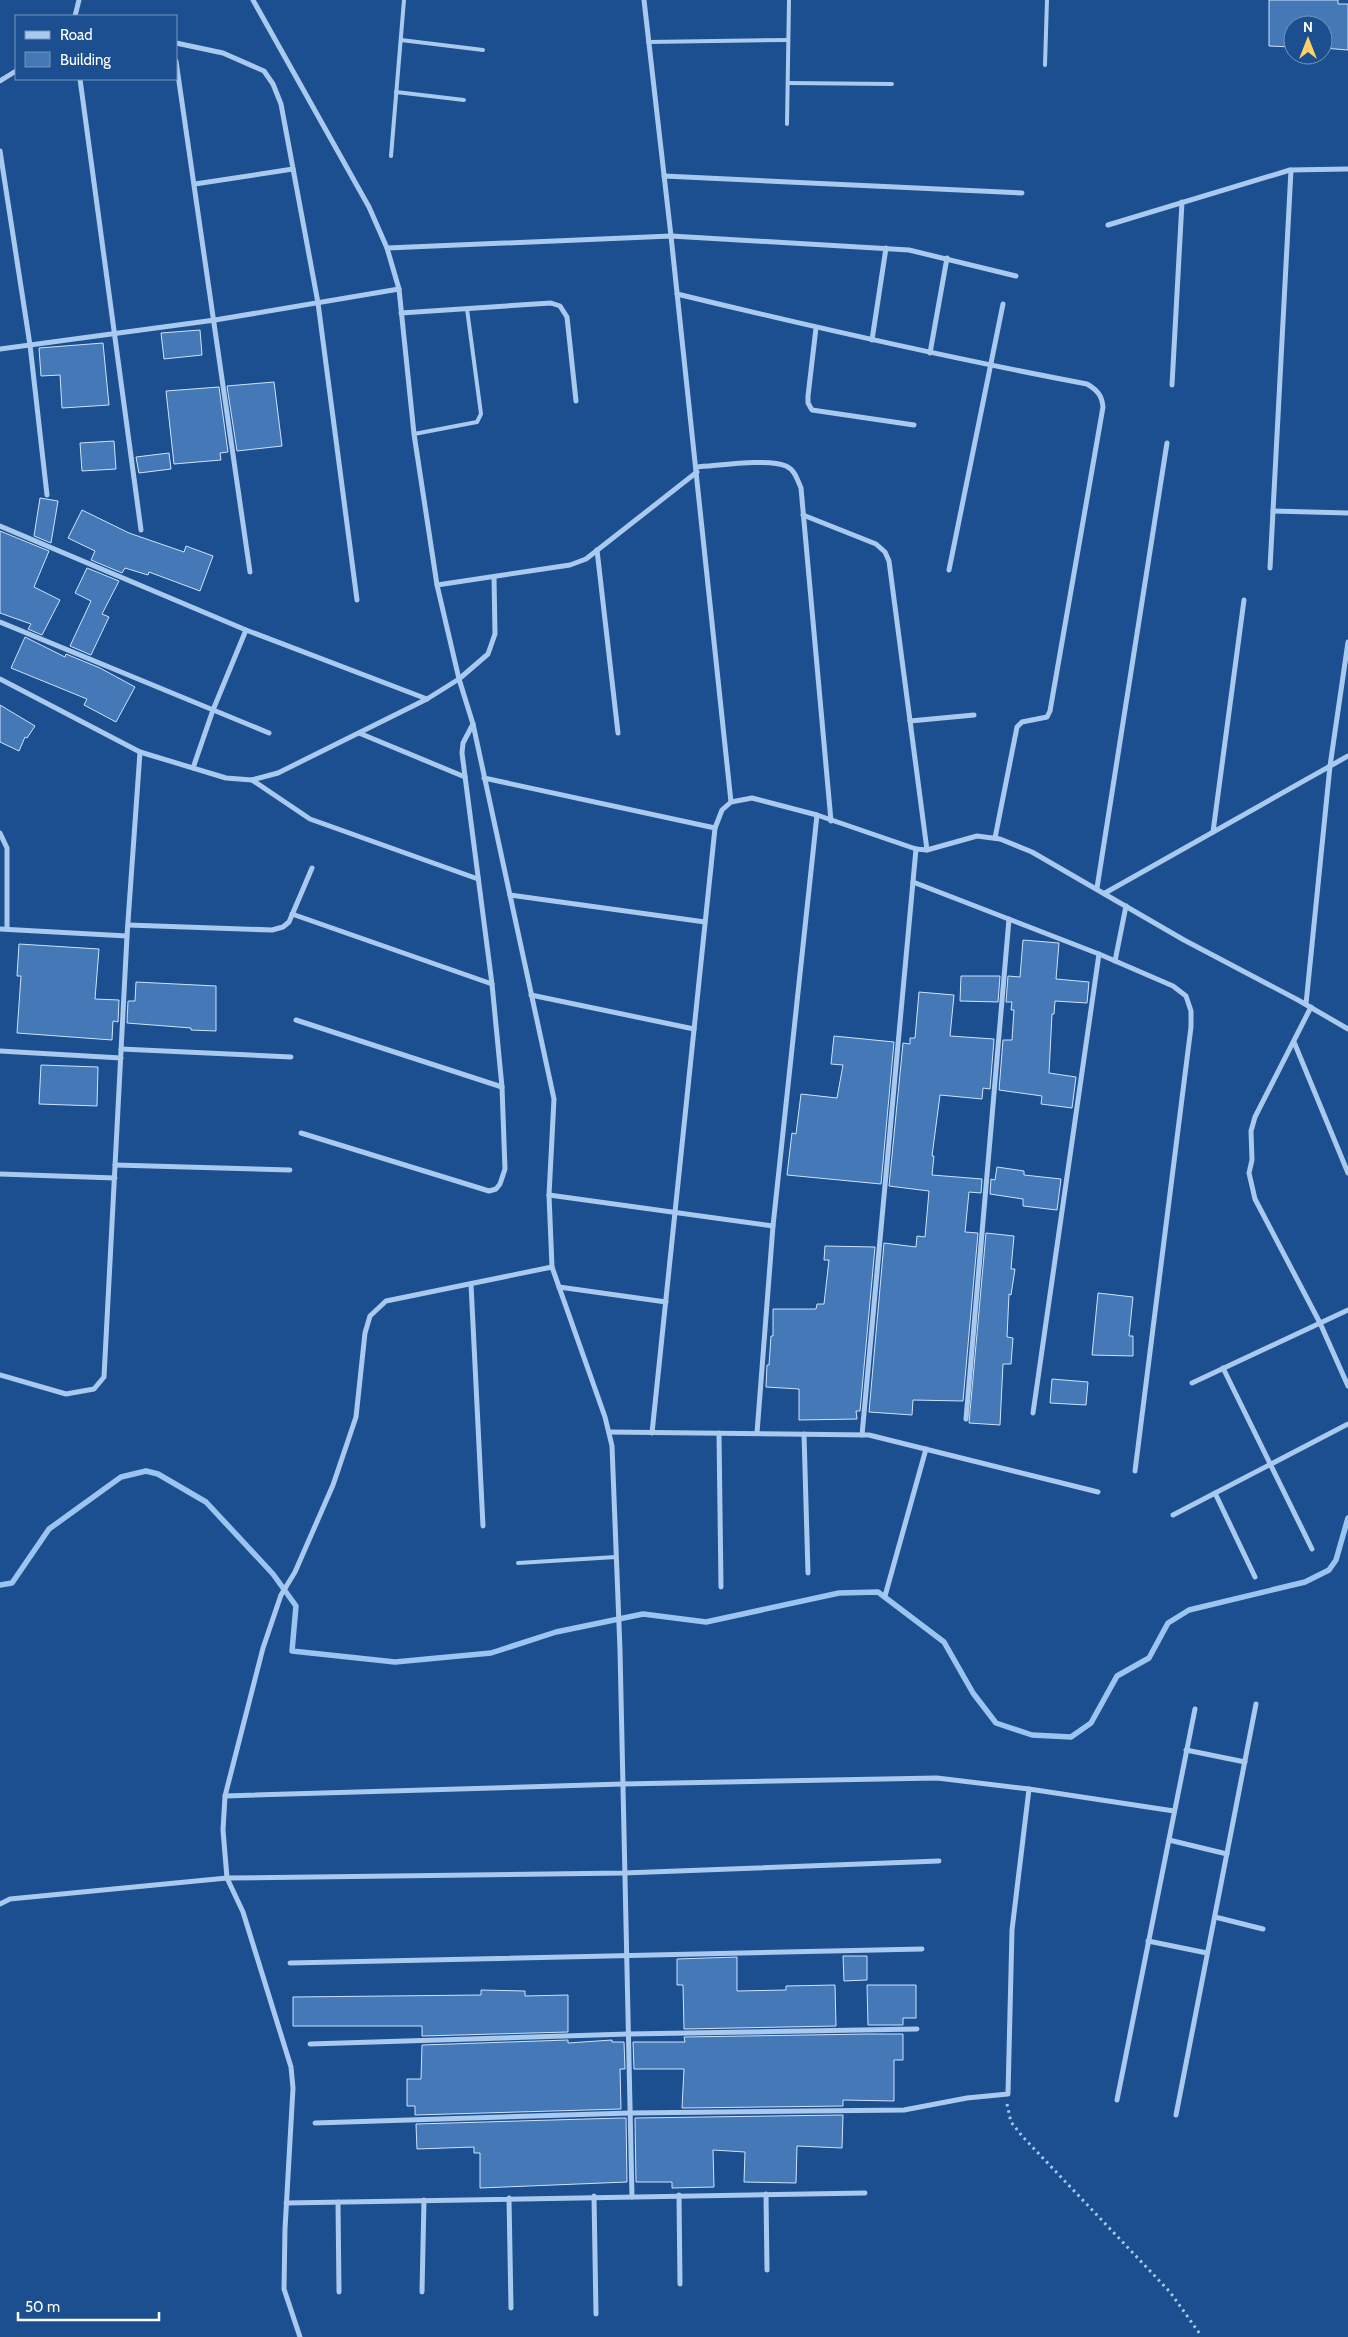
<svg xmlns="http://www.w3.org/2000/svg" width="1348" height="2337" font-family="Cabin,sans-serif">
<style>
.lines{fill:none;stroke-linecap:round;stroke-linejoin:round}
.stream{stroke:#9cc4f0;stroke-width:5.5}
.building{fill:#4478b7;stroke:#cfe3fa}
.path{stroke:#a9c9ee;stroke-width:3;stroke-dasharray:2.5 4;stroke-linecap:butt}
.lane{stroke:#a9c9ee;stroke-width:4}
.street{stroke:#a9c9ee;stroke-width:5}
</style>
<rect width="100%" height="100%" fill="#1b4f8f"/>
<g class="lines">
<path class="stream" d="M 0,1585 L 12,1583 L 49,1529 L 121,1477 L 146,1471 L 158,1474 L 206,1502 L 273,1574 L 296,1606 L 292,1651 L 395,1662 L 491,1653 L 556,1632 L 643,1614 L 706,1622 L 839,1593 L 878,1592 L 944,1642 L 973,1693 L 996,1723 L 1032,1735 L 1071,1737 L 1091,1723 L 1117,1676 L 1149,1658 L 1168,1623 L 1189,1610 L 1305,1582 L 1329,1570 L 1336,1560 L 1348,1518"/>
</g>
<g class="building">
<path d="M 1269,0 L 1338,0 L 1338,4 L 1348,4 L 1348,50 L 1323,48 L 1323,25 L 1293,25 L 1293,47 L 1269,46 Z"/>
<path d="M 200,330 L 202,355 L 164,359 L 161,333 Z"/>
<path d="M 103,343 L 109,405 L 62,408 L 60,375 L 41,376 L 39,348 Z"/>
<path d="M 274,382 L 282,446 L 237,451 L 227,386 Z"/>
<path d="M 219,387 L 228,452 L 220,453 L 221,460 L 174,464 L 166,391 Z"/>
<path d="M 114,441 L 116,469 L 82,471 L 80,443 Z"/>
<path d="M 169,453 L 171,469 L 139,473 L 136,457 Z"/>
<path d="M 40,498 L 58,501 L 51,543 L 34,536 Z"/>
<path d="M 82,510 L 129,533 L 184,552 L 186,546 L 213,556 L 200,591 L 149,572 L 148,575 L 125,568 L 122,573 L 91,560 L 95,551 L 68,538 Z"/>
<path d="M 0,531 L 49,551 L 34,587 L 60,600 L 42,635 L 28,629 L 31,624 L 0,613 Z"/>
<path d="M 87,568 L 119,581 L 102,614 L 109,617 L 91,655 L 70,646 L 91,601 L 75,593 Z"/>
<path d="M 25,637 L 65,657 L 66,654 L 100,668 L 135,687 L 116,722 L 84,705 L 87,699 L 11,668 Z"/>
<path d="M 0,705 L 35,726 L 27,738 L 25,737 L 19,751 L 0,742 Z"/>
<path d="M 1023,940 L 1059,943 L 1056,979 L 1089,982 L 1087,1003 L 1055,1001 L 1054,1014 L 1052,1014 L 1049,1073 L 1076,1077 L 1072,1108 L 1041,1104 L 1042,1096 L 999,1090 L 1003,1040 L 1012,1040 L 1014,1010 L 1011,1010 L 1012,1002 L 1006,1002 L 1008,976 L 1020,977 Z"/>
<path d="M 19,944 L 99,949 L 95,999 L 119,1000 L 118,1022 L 113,1021 L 112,1040 L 17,1033 L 21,976 L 17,976 Z"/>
<path d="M 961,976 L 1000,976 L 998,1002 L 960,1001 Z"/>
<path d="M 136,982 L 216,986 L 216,1031 L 191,1030 L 191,1028 L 127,1023 L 128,1001 L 135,1001 Z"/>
<path d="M 919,992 L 954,995 L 950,1036 L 994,1039 L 990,1089 L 983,1088 L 982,1099 L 940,1095 L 932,1156 L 934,1156 L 932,1175 L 982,1179 L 981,1193 L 969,1192 L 965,1232 L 978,1233 L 963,1401 L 913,1400 L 912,1415 L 869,1412 L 884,1243 L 916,1247 L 917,1236 L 925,1237 L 929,1191 L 889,1186 L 903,1043 L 910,1044 L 910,1038 L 915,1038 Z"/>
<path d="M 834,1036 L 894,1042 L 881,1184 L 787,1175 L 792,1133 L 796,1134 L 801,1094 L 837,1098 L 843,1065 L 831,1064 Z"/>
<path d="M 41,1065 L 98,1067 L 97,1106 L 39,1104 Z"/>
<path d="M 997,1167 L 1024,1171 L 1024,1175 L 1061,1179 L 1057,1210 L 1023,1206 L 1023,1199 L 990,1194 L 991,1179 L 995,1180 Z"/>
<path d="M 986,1233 L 1014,1236 L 1011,1269 L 1015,1269 L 1011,1295 L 1009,1294 L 1007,1337 L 1013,1338 L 1011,1364 L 1003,1364 L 1000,1425 L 969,1423 Z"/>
<path d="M 825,1246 L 875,1247 L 860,1411 L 856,1411 L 857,1419 L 799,1420 L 799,1389 L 766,1387 L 767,1365 L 769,1365 L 771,1336 L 773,1336 L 773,1309 L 816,1309 L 817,1304 L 824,1304 L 829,1260 L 824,1260 Z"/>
<path d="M 1098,1293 L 1133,1297 L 1129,1336 L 1133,1336 L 1133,1356 L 1092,1355 Z"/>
<path d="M 1052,1379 L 1088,1382 L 1086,1405 L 1050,1403 Z"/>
<path d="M 843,1956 L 867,1956 L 867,1980 L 844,1981 Z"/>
<path d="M 737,1957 L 737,1991 L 786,1990 L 786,1986 L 835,1985 L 836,2026 L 684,2029 L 683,1985 L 677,1985 L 677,1959 Z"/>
<path d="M 867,1985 L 916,1985 L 916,2018 L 903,2018 L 903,2025 L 868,2025 Z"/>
<path d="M 481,1990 L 525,1991 L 525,1996 L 568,1995 L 568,2032 L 422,2036 L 422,2026 L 293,2026 L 293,1997 L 481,1995 Z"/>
<path d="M 868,2034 L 903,2034 L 903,2060 L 894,2060 L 894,2101 L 843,2100 L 843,2106 L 682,2108 L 684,2069 L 634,2069 L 633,2042 L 685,2042 L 684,2037 Z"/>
<path d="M 568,2040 L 568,2043 L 612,2040 L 612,2042 L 624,2042 L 625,2069 L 620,2069 L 621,2109 L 415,2115 L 415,2106 L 407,2106 L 407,2079 L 421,2079 L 422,2045 Z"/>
<path d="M 843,2115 L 842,2148 L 797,2146 L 796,2183 L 744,2182 L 745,2152 L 713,2150 L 714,2187 L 672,2188 L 672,2182 L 636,2182 L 635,2118 Z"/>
<path d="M 621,2118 L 626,2118 L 627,2182 L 480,2188 L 480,2153 L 474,2153 L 474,2147 L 417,2149 L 416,2124 Z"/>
</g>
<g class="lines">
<path class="path" d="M 1007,2104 L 1011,2122 L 1022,2136 L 1170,2292 L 1200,2334"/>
<g class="lane">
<path d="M 401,40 L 483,50"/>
<path d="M 648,42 L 788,40"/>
<path d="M 1045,65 L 1047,0"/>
<path d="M 788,83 L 892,84"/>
<path d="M 396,92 L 464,100"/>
<path d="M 787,124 L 789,0"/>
<path d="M 391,156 L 404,0"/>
<path d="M 414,434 L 477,422 L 481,414 L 467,309"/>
<path d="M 518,1563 L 616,1557"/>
</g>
<g class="street">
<path d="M 253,0 L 369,207 L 387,248 L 399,289 L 414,434 L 437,585 L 459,679 L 473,724 L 554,1099 L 549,1195 L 552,1267 L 605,1417 L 612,1446 L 620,1650 L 632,2197"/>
<path d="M 644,0 L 671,236 L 731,802"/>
<path d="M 75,16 L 79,0"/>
<path d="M 176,43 L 223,53 L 264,71 L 273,84 L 281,104 L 318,303 L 357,600"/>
<path d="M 176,61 L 250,572"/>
<path d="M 80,79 L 141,530"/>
<path d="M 0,81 L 16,71"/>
<path d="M 0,151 L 30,345 L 47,495"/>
<path d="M 664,176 L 1022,193"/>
<path d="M 195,184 L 293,169"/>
<path d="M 1108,225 L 1290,170 L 1348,169"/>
<path d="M 387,248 L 671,236 L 909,250 L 1016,276"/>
<path d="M 677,294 C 813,327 949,358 1087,384 C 1097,390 1102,395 1103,407 L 1050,711 L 1047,717 L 1022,722 L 1017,727 L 995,838"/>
<path d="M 401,313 L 551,303 L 560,306 L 567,317 L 576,401"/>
<path d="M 816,328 L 808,396 L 808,403 L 812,410 L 914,425"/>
<path d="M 872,340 L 886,248"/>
<path d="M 0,349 L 215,320 L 399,289"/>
<path d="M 930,353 L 947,258"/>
<path d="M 1172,385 L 1182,202"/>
<path d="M 696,467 C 717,466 768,458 786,466 C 795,470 797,479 801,488 L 831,821"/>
<path d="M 1273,511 L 1348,513"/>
<path d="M 803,515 L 876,544 L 885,552 L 889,561 L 927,850"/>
<path d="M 0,526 L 246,630 L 427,699"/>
<path d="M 597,550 L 618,733"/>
<path d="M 1270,568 L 1291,170"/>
<path d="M 949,570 L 1003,304"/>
<path d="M 437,585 L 570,565 L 586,559 L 697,472"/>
<path d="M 0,622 L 269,733"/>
<path d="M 0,679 L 140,752 L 226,778 L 252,780 L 278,773 L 427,699 L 459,679 L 488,654 L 495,634 L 494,577"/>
<path d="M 910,721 L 974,715"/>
<path d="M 359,733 L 465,777"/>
<path d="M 193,768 L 213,710 L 246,630"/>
<path d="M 484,778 L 715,828"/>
<path d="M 252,780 L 310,819 L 478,879"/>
<path d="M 1213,832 L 1244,600"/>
<path d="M 0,833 L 7,848 L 7,929"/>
<path d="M 913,882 L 1099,954 L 1173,986 L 1186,996 L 1191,1011 L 1191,1027 L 1135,1471"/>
<path d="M 1097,888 L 1167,443"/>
<path d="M 1105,893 L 1348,756"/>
<path d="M 510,895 L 705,922"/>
<path d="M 292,914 L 492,984"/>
<path d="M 128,925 L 272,930 L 283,927 L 289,922 L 312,868"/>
<path d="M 0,929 L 127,936"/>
<path d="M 1115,961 L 1126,906"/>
<path d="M 531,995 L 694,1029"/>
<path d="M 1306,1004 L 1330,766 L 1348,642"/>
<path d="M 1311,1007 L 1255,1117 L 1251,1131 L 1252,1160 L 1249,1173 L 1255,1199 L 1320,1323 L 1348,1386"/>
<path d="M 296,1020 L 502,1087"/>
<path d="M 1294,1042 L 1348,1173"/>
<path d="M 121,1049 L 291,1057"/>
<path d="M 0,1051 L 121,1058"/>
<path d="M 301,1133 L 489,1191 L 496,1189 L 500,1184 L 505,1169 L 502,1087 L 492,984 L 462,753 L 463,743 L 473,724"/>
<path d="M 115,1165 L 290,1170"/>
<path d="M 0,1174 L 115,1178"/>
<path d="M 549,1195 L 773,1226"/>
<path d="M 471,1284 L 483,1526"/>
<path d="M 559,1287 L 666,1302"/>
<path d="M 1223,1368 L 1312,1549"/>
<path d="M 0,1375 L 66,1394 L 94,1389 L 104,1377 L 127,936 L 140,752"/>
<path d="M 1192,1383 L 1348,1310"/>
<path d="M 1033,1413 L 1099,954"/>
<path d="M 966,1419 L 1009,919"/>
<path d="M 609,1432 L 869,1435 L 1098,1492"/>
<path d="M 652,1433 L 715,828 L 722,810 L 731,802 L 752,798 L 817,815 L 916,849 L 927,850 L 977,836 L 1000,839 L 1032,852 L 1184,940 L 1298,1000 L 1348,1029"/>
<path d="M 719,1433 L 721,1587"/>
<path d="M 757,1433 L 773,1226 L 817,815"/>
<path d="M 804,1434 L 808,1573"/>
<path d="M 862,1435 L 916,849"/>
<path d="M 1215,1493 L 1255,1577"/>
<path d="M 1173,1515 L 1348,1424"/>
<path d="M 885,1596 L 926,1449"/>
<path d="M 1186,1750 L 1245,1762"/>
<path d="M 225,1796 L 622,1784 L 937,1778 L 1029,1789 L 1174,1811"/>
<path d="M 1169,1840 L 1227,1854"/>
<path d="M 0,1904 L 10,1899 L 227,1878 L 624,1873 L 939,1861"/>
<path d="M 1215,1917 L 1263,1929"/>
<path d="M 1148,1941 L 1207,1953"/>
<path d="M 290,1963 L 922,1949"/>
<path d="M 310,2044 L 628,2034 L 917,2029"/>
<path d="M 1117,2100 L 1195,1709"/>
<path d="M 1176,2115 L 1256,1704"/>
<path d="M 315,2123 L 630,2113 L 904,2110 L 967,2098 L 1008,2094 L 1012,1930 L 1029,1789"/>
<path d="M 766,2194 L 767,2270"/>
<path d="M 679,2195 L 680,2284"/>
<path d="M 594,2196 L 596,2314"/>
<path d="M 509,2198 L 511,2308"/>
<path d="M 338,2202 L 339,2292"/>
<path d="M 286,2203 L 865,2193"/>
<path d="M 422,2292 L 424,2200"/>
<path d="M 300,2337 L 284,2289 L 285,2229 L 293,2088 L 291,2067 L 243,1912 L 227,1878 L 223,1830 L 225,1796 L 263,1648 L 281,1595 L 295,1572 L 333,1485 L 356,1417 L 365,1333 L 370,1316 L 386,1301 L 552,1267"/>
</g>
</g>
<rect x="15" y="15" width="162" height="65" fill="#1b4f8f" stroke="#7695bc"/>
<rect x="25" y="31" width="25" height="8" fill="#a9c9ee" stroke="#7695bc"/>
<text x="60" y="40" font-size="15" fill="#ffffff">Road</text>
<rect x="25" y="52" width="25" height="15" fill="#4478b7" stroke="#7695bc"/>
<text x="60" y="65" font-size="15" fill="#ffffff">Building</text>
<g transform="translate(1308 40)"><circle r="24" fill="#1b4f8f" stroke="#7695bc"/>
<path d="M0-4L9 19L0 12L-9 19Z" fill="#ffd166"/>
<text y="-8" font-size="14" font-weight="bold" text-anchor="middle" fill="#ffffff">N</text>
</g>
<path d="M18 2312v8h141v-8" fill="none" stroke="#ffffff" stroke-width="2.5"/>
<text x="25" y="2312" font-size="15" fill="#ffffff" stroke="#1b4f8f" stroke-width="4" paint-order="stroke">50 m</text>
</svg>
